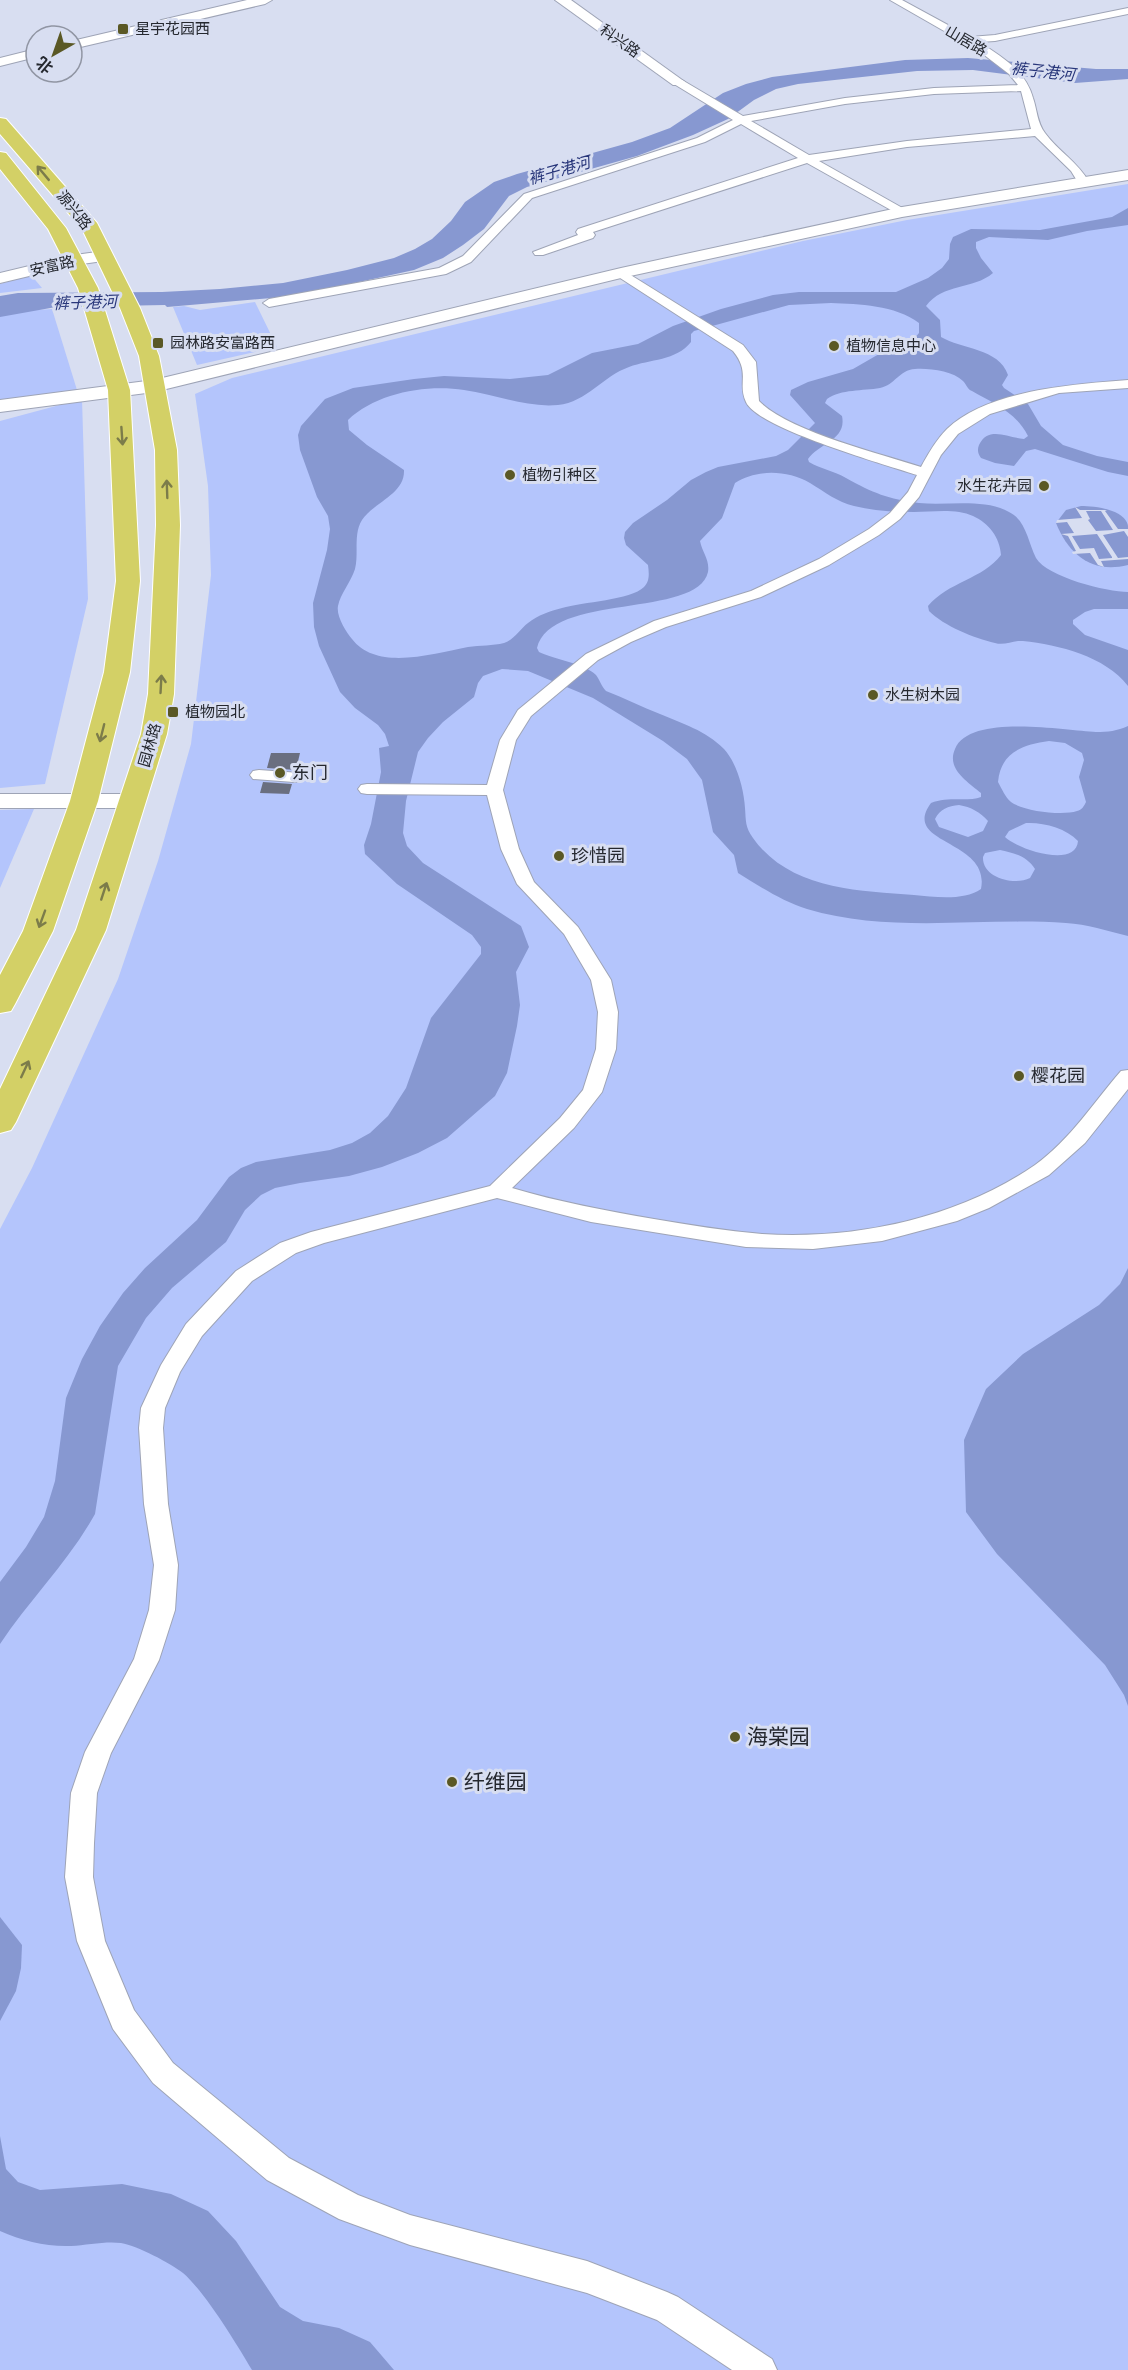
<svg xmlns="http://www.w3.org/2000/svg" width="1128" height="2370" font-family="Cabin,'Noto Sans SC',sans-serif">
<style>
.green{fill:#b4c5fc}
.water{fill:#8798d1;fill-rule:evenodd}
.pier{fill:#d8def1;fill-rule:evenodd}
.building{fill:#6a6f80}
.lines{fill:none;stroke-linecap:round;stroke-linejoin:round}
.street-casing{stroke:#9ea4b6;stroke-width:2}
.secondary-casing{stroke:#9ea4b6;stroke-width:2}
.primary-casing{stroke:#fff;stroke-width:2}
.street{fill:#fff;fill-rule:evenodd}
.secondary{fill:#fff;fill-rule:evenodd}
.primary{fill:#d3d066;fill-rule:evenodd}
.oneway{stroke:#7c7c4a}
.poi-dot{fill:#5a5825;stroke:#d8def1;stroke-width:2}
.labels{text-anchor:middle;stroke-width:6;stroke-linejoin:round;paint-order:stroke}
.far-poi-label{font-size:15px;fill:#25282f;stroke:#d8def1;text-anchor:start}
.far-street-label{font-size:15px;fill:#25282f;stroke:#d8def1}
.far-water-label{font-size:16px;font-style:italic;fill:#28367a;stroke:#d8def1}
.poi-label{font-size:18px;fill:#25282f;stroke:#d8def1;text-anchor:start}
.near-poi-label{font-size:21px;fill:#25282f;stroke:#d8def1;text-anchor:start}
</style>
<rect width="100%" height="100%" fill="#d8def1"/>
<g class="green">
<path d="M 1128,184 L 1128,2370 L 0,2370 L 0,1229 L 32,1168 L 118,979 L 158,861 L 191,744 L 211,575 L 208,486 L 195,394 L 232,378 L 803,241 L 907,220 Z"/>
<path d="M 31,275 L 42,288 L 0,293 L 0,284 Z"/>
<path d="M 255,302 L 277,347 L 197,365 L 173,307 L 184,306 L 200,310 Z"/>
<path d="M 52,309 L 77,390 L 0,401 L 0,312 Z"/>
<path d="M 82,399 L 88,599 L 45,784 L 0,788 L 0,421 Z"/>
<path d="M 34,809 L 0,888 L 0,810 Z"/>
</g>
<g class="water">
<path d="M 968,58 L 1096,69 L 1128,69 L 1128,79 L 1075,83 L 973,70 L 917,71 L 798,84 L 776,89 L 754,100 L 728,119 L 693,135 L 637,156 L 527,187 L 509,196 L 484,229 L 463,245 L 443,258 L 414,270 L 295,296 L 167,307 L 165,305 L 56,307 L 0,317 L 0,296 L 18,293 L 162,292 L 220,289 L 283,283 L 347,270 L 394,258 L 415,249 L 432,239 L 451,221 L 465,202 L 494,182 L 517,174 L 632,142 L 670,128 L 723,93 L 746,84 L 772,77 L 905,60 Z"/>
<path d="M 1128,208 L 1128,225 L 1087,231 L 1048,240 L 989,237 L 976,242 L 976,248 L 981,258 L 993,273 C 973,290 943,283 926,306 L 940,320 L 941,337 C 961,349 999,348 1008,375 L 1002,385 L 1004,388 L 1028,404 L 1041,426 L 1063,445 L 1097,456 L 1128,462 L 1128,476 L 1108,472 L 1035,449 L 1026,451 L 1014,466 L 995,463 L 981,458 C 978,454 977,450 979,445 C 988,425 1009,438 1024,439 L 1028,436 C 1016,412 993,403 972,391 C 967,389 967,385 963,381 C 953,371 929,368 915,369 C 899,370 895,385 880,388 C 863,391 841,389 827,399 L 825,403 L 842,416 C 847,440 819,443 808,459 L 809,462 C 821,469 834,471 846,478 C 873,493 888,499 919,503 C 947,506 984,498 1009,512 C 1026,520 1028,542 1036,558 C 1047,577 1107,592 1128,592 L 1128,609 L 1094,609 L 1085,612 L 1073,620 L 1073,624 L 1085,635 L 1128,650 L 1128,686 C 1105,656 1059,645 1023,641 C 1013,640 1005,646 995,643 C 974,638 944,626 929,611 L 928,606 C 948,582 983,579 1001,555 C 1000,538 989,523 973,516 C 956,508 932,512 914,512 C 894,512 874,511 854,506 C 837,502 825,492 810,483 C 787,470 757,469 735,483 L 722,518 L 700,541 C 702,552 710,560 708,572 C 697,619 551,592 537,648 L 539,652 C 553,659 586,664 596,675 C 600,680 601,686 606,691 C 624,698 642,707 660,714 C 683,724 705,730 724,749 C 737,763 744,790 745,808 C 746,821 745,827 753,838 C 789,889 857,891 914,895 C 935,897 964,901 981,889 C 991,839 900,845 931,803 C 948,796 969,802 981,797 L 981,793 C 968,782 946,769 955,749 C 970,713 1066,731 1096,732 C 1108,732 1117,731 1128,726 L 1128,936 C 1107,931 1087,924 1066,923 C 980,917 890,934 807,909 C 782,901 759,886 738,873 L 734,855 L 713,832 L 702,780 L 687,759 L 663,741 L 593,698 L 528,671 L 502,669 L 483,676 L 478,683 L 474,697 L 443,722 L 428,738 L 418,752 L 406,801 L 403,833 L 407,846 L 423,863 L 521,926 L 529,947 L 516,972 L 520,1005 L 517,1026 L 507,1073 L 495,1096 L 447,1138 L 418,1153 L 382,1167 L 349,1176 L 300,1183 L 275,1188 L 261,1195 L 245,1210 L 226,1242 L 172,1288 L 146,1318 L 118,1366 L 95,1514 C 69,1561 30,1599 0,1644 L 0,1582 L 26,1547 L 44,1517 L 55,1481 L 66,1398 L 82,1359 L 100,1326 L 123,1293 L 145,1268 L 197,1220 L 229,1177 L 241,1168 L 256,1162 L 330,1150 L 352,1143 L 370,1133 L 388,1116 L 406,1088 L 431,1018 L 481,954 L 481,947 L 472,935 L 397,884 L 365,854 L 364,845 L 371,824 L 381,772 L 379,748 L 389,746 L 385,734 L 378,725 L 355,708 L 340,692 L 319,646 L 314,627 L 313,603 L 327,550 L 330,529 L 328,516 L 317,497 L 300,450 L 298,435 L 301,426 L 325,399 L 353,388 L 414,379 L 444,376 L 510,379 L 548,375 L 592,353 L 638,344 L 673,326 L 721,309 L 773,295 L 799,292 L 896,292 L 928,278 L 942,268 L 949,259 L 950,244 L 953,237 L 971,229 L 1040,230 L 1112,217 ZM 831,303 C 859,304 895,305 919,323 L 919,333 L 913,340 L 886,350 L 853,369 L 808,382 L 791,390 L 790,395 L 815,423 L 788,450 L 776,456 L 718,467 L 706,472 L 691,480 L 667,500 L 633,523 L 625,532 L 624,538 L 626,545 L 648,565 C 649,573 650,581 644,587 C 631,600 582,602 562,608 C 550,611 538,615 528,623 C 520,629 514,640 504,643 C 493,646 480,645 468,647 C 435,653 377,672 352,639 C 346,632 336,616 338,606 C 340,594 351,582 355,569 C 359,554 353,534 362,520 C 374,502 405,494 404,470 L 367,445 L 349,430 L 348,420 C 376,393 426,384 464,390 C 495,394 525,408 558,405 C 587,402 603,376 629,367 C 650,359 676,361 691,342 L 691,334 L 694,331 L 789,305 ZM 1049,741 L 1065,743 L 1082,753 L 1084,760 L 1079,777 L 1086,802 C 1084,806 1082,810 1077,811 C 1062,816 1023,811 1011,802 C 1005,797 1002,789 998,782 C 1001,752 1022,745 1049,741 ZM 959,805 C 971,807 980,812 988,821 L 983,831 L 968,837 L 939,827 L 935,819 C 940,809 948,806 959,805 ZM 1026,823 C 1043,822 1066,828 1078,841 C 1076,869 1017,849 1005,837 L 1009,831 ZM 1000,850 C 1014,853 1027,856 1035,869 L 1030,878 C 1015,886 982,878 983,857 L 985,853 Z"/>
<path d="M 1081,506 C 1094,506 1125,509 1128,526 C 1128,538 1128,553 1128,565 C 1092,574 1069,555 1056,523 L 1066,510 Z"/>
<path d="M 1128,1268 L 1128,1706 L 1124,1695 L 1105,1665 L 997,1554 L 966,1512 L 964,1440 L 986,1389 L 1023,1354 L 1099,1305 L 1120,1284 Z"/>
<path d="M 0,1917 L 22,1945 L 21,1968 L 16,1991 L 0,2021 Z"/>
<path d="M 0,2136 L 6,2169 L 18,2182 L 40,2190 L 122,2184 L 171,2194 L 208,2211 L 236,2241 L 280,2307 L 303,2321 L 339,2328 L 370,2342 L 394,2370 L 252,2370 C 236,2343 205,2292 183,2273 C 170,2263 138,2246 121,2243 C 106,2241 87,2245 71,2246 C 47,2247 22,2241 0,2231 Z"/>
</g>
<path class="pier" d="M 1075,507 L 1080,510 L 1107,510 L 1105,511 L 1118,529 L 1128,529 L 1128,537 L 1124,531 L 1103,535 L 1118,558 L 1128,557 L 1128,559 L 1101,561 L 1104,567 L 1098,565 L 1090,553 L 1073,554 L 1072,552 L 1076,551 L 1068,536 L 1061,534 L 1074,533 L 1067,522 L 1056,523 L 1057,520 L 1082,518 ZM 1086,511 L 1101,511 L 1113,530 L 1096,531 L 1088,520 L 1090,519 ZM 1097,534 L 1112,557 L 1112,558 L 1099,559 L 1094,548 L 1080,549 L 1072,536 Z"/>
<g class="building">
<path d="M 271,753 L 300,753 L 296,770 L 267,768 Z"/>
<path d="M 263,782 L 292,784 L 289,794 L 260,793 Z"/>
</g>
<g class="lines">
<g class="street-casing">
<g id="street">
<path d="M 890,0 L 902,0 L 970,37 L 995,35 L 1128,8 L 1128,14 L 995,41 L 979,42 C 1001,56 1026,71 1033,98 C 1037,109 1037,123 1045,133 C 1058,151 1078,162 1089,182 L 1087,184 L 1079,184 L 1071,171 L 1035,136 L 907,147 L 819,161 L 906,210 L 906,214 L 898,214 L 807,163 L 593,232 L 595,235 L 593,238 L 543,255 L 535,255 L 533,252 L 578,235 L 576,232 L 578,229 L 798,158 L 741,124 L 705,142 L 532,198 L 471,262 L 446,274 L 269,307 L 263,303 L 269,299 L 439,268 L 463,256 L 524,194 L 697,138 L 733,120 L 674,84 L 674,80 L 682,80 L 743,116 L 845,98 L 934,88 L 1018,85 L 1009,74 L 979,51 ZM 1021,91 L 1031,129 L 907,141 L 809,155 L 751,121 L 845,104 L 934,94 Z"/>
<path d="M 621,269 L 743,345 L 756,362 L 759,401 C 788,431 879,453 921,467 C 928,454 936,440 947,429 C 987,390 1075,384 1128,380 L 1128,388 L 1059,393 L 990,414 L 958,434 L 941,455 L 919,497 L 900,519 L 879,535 L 829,565 L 761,597 L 666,627 L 631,642 L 598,660 L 531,716 L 516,740 L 503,790 L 519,849 L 534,882 L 578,927 L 611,980 L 618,1012 L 616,1049 L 602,1092 L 574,1128 L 512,1188 C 559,1202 607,1211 654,1219 C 690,1225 726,1231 762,1234 C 856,1240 958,1218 1035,1165 C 1070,1140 1093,1103 1121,1071 L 1128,1070 L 1128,1089 L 1085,1143 L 1049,1175 L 989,1208 L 957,1221 L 882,1241 L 813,1249 L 746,1247 L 591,1222 L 497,1198 L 324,1243 L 296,1253 L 252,1281 L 202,1336 L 180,1372 L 165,1408 L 163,1428 L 168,1504 L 178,1565 L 175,1610 L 159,1660 L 111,1753 L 97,1793 L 94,1843 L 93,1877 L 105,1941 L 134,2010 L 173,2063 L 289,2158 L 358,2195 L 410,2215 L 587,2261 L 667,2292 L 678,2297 L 772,2359 L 777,2370 L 732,2370 L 657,2320 L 587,2293 L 410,2245 L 339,2219 L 267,2180 L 153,2083 L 113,2029 L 77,1941 L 65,1877 L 71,1793 L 85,1752 L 134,1659 L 149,1610 L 154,1565 L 144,1504 L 139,1428 L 141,1408 L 161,1365 L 186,1324 L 236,1271 L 280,1243 L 311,1232 L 490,1186 L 560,1118 L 583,1090 L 596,1049 L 598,1012 L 591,980 L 564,934 L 517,884 L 501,849 L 487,795 L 367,794 L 361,793 L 358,789 L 361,785 L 367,784 L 487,785 L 500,740 L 518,710 L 586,654 L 654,621 L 751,591 L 819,559 L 869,529 L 890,513 L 908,492 L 917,475 C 886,465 757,428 746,402 C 737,383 751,373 733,351 L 617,276 L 615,273 L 617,270 Z"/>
<path d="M 259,770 L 300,773 L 303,777 L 300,781 L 294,782 L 253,779 L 250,775 L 253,771 Z"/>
</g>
</g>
<g class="secondary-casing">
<g id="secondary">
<path d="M 247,0 L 272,0 L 265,4 L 72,49 L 72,41 Z"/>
<path d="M 555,0 L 571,0 L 685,82 L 683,85 L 673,85 Z"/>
<path d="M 36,49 L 36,57 L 0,66 L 0,58 Z"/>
<path d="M 1128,170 L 1128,180 L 902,217 L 621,278 L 154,392 L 0,412 L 0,400 L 154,380 L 621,268 L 902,207 Z"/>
<path d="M 104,251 L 110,252 L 113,256 L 110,260 L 75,265 L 0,283 L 0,273 L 75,255 Z"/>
<path d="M 0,794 L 133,794 L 142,796 L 145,801 L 142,806 L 133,808 L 0,808 Z"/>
</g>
</g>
<g class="primary-casing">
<g id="primary">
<path d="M 0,118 L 6,119 L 97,223 L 140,308 L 159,356 L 177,450 L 180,525 L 174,694 L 167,734 L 106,930 L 16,1122 L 11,1130 L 0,1133 L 0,1089 L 76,930 L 141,734 L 148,694 L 156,525 L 155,450 L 139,356 L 120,308 L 82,229 L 0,134 Z"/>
<path d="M 0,152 L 6,153 L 66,228 L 98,288 L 109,323 L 130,390 L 140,581 L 130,672 L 98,801 L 53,931 L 15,1004 L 11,1011 L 0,1013 L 0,975 L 23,931 L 70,801 L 104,672 L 116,581 L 108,390 L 78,288 L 48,229 L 0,169 Z"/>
</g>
</g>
<use href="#street" class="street"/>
<use href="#secondary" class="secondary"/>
<use href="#primary" class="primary"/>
</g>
<defs><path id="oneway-shaft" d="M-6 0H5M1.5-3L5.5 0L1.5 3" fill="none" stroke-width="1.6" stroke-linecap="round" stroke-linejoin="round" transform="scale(1.5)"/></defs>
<g class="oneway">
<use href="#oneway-shaft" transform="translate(43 173) rotate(-130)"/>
<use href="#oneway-shaft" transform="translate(122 436) rotate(86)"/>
<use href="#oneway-shaft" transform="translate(167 489) rotate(-92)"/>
<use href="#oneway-shaft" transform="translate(161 684) rotate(-87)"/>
<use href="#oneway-shaft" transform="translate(102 733) rotate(104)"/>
<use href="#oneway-shaft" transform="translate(104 891) rotate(-72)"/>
<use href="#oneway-shaft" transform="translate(42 919) rotate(110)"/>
<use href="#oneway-shaft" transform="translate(25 1069) rotate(-65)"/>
</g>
<g class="poi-dot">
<rect x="117" y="23" width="12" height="12" rx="3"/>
<rect x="152" y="337" width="12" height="12" rx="3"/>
<circle cx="834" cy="346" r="6"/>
<circle cx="510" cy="475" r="6"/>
<circle cx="1044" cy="486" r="6"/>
<circle cx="873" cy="695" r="6"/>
<rect x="167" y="706" width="12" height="12" rx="3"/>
<circle cx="280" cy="773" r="6"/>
<circle cx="559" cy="856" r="6"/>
<circle cx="1019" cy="1076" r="6"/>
<circle cx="735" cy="1737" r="6"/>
<circle cx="452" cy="1782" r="6"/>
</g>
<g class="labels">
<g class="far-poi-label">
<text x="135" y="34">星宇花园西</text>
<text x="170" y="348">园林路安富路西</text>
<text x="846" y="351">植物信息中心</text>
<text x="522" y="480">植物引种区</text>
<text x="1032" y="491" text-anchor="end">水生花卉园</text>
<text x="885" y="700">水生树木园</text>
<text x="185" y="717">植物园北</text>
</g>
<g class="far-street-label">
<text transform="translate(620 41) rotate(35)" y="5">科兴路</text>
<text transform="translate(966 41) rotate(30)" y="5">山居路</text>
<text transform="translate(74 210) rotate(51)" y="5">源兴路</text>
<text transform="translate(52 266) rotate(-13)" y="5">安富路</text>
<text transform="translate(150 745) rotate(-74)" y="5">园林路</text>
</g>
<g class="far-water-label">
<text transform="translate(1043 71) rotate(6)" y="6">裤子港河</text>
<text transform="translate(559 170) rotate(-16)" y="6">裤子港河</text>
<text transform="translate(85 302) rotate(-2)" y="6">裤子港河</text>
</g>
<g class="poi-label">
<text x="292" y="779">东门</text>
<text x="571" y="862">珍惜园</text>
<text x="1031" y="1082">樱花园</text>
</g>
<g class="near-poi-label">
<text x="747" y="1744">海棠园</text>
<text x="464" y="1789">纤维园</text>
</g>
</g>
<g transform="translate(54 54) rotate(220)"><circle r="28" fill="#d8def1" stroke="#9095a3" stroke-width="1.5"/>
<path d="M0-4.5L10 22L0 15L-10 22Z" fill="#5a5825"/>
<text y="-9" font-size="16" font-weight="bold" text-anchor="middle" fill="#25282f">北</text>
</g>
</svg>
